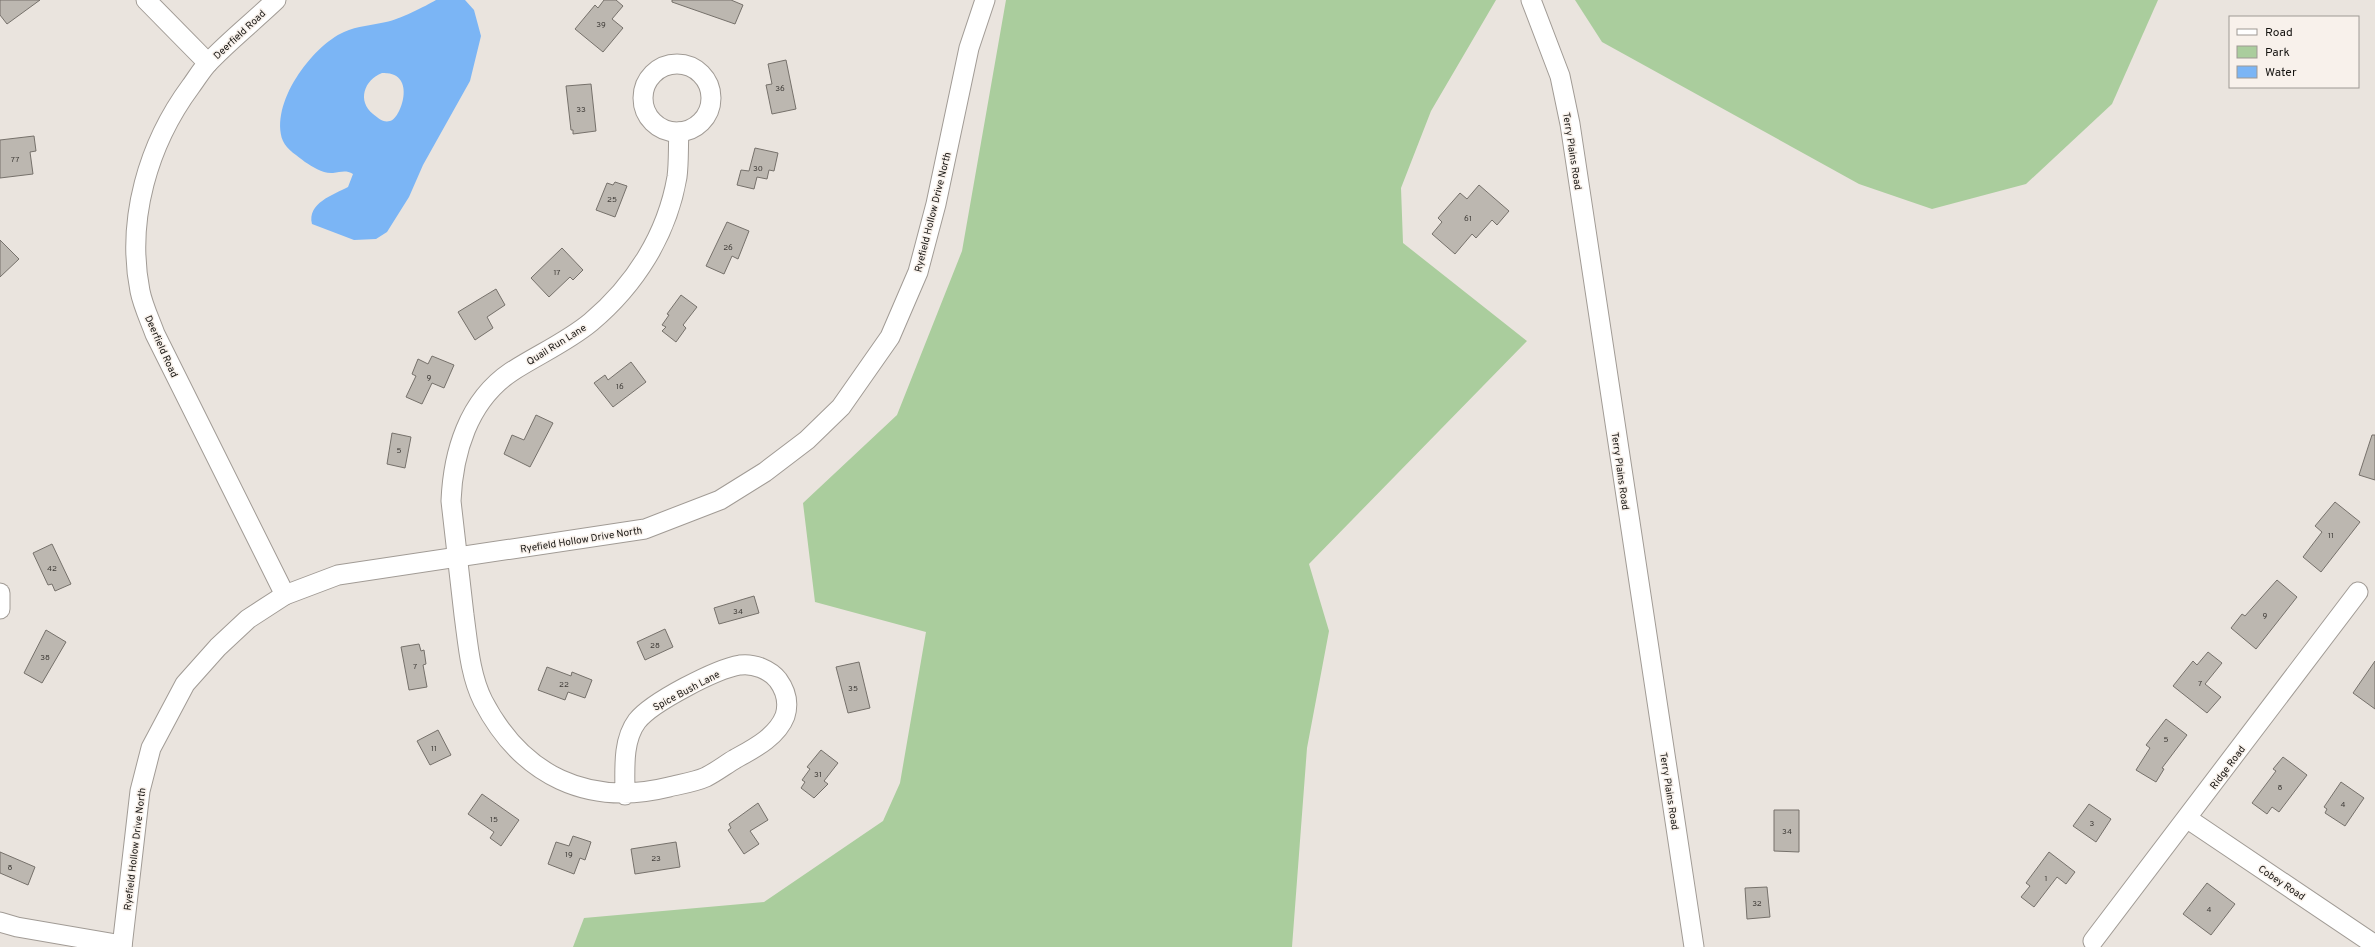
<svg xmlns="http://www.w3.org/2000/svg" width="2375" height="947" font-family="Overpass,sans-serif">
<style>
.green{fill:#aacd9d}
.water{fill:#7bb5f5;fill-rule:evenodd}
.building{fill:#bcb7b0;stroke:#76716b}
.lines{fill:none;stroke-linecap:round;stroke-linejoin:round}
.minor-casing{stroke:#a19b95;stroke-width:21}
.minor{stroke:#fff;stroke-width:19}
.labels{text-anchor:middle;stroke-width:3;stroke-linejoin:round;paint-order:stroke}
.number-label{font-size:8px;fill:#403d39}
.street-label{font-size:10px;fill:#161411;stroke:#f8f1eb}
</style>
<rect width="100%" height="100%" fill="#eae4de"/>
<g class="green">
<path d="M 1006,0 L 1496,0 L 1431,111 L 1401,188 L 1403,243 L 1527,341 L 1309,564 L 1329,631 L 1307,748 L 1292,947 L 573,947 L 584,918 L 764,902 L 883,821 L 900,783 L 926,632 L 815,602 L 803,503 L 897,415 L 962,251 Z"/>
<path d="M 1575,0 L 2158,0 L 2112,104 L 2026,184 L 1932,209 L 1859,184 L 1602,42 Z"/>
</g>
<path class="water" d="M 436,0 L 465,0 L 474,10 L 481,36 L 470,81 L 423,165 L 409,197 L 387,232 L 376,239 L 354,240 L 312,224 C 307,203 333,195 348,187 L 353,174 C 346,170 341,172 333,173 C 323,174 313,167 305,162 C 298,156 287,150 283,141 C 269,104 312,46 344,32 C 357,26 373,25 386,22 C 398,20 426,6 436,0 ZM 382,73 C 418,71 401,119 390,121 C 383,123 378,118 373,114 C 357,101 364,80 382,73 Z"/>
<g class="building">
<path d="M 0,0 L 40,0 L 7,24 L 0,15 Z"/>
<path d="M 604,0 L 616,0 L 623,6 L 612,19 L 623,28 L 603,52 L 575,29 L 595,5 L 598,8 Z"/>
<path d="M 672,0 L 731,0 L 743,5 L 735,24 L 672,2 Z"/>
<path d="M 786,60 L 796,109 L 772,114 L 766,85 L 772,84 L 768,64 Z"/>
<path d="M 591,84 L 596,131 L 573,134 L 573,130 L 571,130 L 566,86 Z"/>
<path d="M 34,136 L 36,151 L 30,152 L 33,174 L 0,178 L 0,140 Z"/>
<path d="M 755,148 L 778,153 L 774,171 L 769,170 L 767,179 L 757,177 L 754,189 L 737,185 L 741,170 L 749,171 Z"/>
<path d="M 615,182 L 627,186 L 615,217 L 596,210 L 607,183 L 613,185 Z"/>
<path d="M 1479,185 L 1509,211 L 1497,225 L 1492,220 L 1476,238 L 1472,234 L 1455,254 L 1432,234 L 1442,222 L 1438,218 L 1460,193 L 1467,199 Z"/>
<path d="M 727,222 L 749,231 L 738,259 L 732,256 L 724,274 L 706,266 Z"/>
<path d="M 0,240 L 19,259 L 0,277 Z"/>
<path d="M 562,248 L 583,270 L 573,280 L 570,277 L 549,297 L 531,278 Z"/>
<path d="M 496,289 L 505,305 L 487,317 L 493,328 L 475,340 L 458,312 Z"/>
<path d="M 681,295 L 697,307 L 683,325 L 686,328 L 676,342 L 662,331 L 666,327 L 662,325 L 669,315 L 667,314 Z"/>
<path d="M 432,356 L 454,365 L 444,388 L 432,383 L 422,404 L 406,397 L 416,376 L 412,374 L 418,359 L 428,364 Z"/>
<path d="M 631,362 L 646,382 L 613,407 L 594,383 L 605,375 L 608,380 Z"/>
<path d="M 536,415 L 553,423 L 530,467 L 504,454 L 512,435 L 524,440 Z"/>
<path d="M 392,433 L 411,437 L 405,468 L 387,464 Z"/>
<path d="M 2372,435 L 2375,435 L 2375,480 L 2359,475 Z"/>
<path d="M 2335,502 L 2360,522 L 2321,572 L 2303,557 L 2322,532 L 2315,526 Z"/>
<path d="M 52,544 L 71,584 L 55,591 L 52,584 L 48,585 L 33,553 Z"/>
<path d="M 2277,580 L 2297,597 L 2256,649 L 2231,628 L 2242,614 L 2245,616 Z"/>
<path d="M 754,596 L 759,613 L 719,624 L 714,608 Z"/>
<path d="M 665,629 L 673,647 L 645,660 L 637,642 Z"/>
<path d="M 46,630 L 66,642 L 42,683 L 24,673 Z"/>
<path d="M 419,644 L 421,651 L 424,650 L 426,664 L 423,665 L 427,687 L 409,690 L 401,647 Z"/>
<path d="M 2208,652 L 2222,663 L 2205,684 L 2221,697 L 2207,713 L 2173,686 L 2193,661 L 2197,665 Z"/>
<path d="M 2375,661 L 2375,709 L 2353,693 Z"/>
<path d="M 859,662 L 870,708 L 848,713 L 836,667 Z"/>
<path d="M 547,667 L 571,676 L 572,672 L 592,680 L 585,698 L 568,692 L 565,700 L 538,690 Z"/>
<path d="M 2166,719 L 2187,735 L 2162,768 L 2164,769 L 2156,782 L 2136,770 L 2150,748 L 2146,745 Z"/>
<path d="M 438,730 L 451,755 L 430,765 L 417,741 Z"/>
<path d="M 821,750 L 838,763 L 824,781 L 828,784 L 814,798 L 801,788 L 805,782 L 802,780 L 810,769 L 807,767 Z"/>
<path d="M 2283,757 L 2307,775 L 2279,812 L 2272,807 L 2267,814 L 2252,803 L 2276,771 L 2273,769 Z"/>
<path d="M 2341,782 L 2364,798 L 2345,826 L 2325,813 L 2327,809 L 2324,807 Z"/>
<path d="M 482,794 L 519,820 L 501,846 L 490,838 L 494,832 L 468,814 Z"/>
<path d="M 758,803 L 768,820 L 750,831 L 759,844 L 744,854 L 728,830 L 731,828 L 729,824 Z"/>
<path d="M 2089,804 L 2111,819 L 2096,842 L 2073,826 Z"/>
<path d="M 1774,810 L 1799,810 L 1799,852 L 1774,851 Z"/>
<path d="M 573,836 L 591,842 L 585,860 L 580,858 L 574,874 L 548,864 L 556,842 L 569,846 Z"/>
<path d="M 676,842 L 680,867 L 635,874 L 631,849 Z"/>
<path d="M 0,852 L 35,867 L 28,885 L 0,873 Z"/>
<path d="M 2049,852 L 2075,872 L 2066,884 L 2057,877 L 2034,907 L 2021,897 L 2030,886 L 2026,883 Z"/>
<path d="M 2207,883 L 2235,904 L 2211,935 L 2183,914 Z"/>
<path d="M 1767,887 L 1770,917 L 1747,919 L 1745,888 Z"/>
</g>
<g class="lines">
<g class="minor-casing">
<g id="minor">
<path d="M 146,0 L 208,63"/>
<path d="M 276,0 C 254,21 230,40 209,62 C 202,69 197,78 191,86 C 148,144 126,220 140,291 C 143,306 150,320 155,334 L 285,595"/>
<path d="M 1531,0 L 1560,76 L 1570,124 L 1694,947"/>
<circle cx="677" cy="98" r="34"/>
<path d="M 0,593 L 0,609"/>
<path d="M 625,795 C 625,771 622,741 637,721 C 652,702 716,669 740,665 C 754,663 770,670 778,680 C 786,691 789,703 785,716 C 777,737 753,749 735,759 C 725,765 716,772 706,777 C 695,782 681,784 669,787 C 588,807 522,776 483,701 C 470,675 468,644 464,615 C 460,577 455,539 451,501 C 453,453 468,401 511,372 C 537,355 567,342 591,322 C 635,285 667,235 677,177 C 679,162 678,146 679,132"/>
<path d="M 2188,819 L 2375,945"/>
<path d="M 0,922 L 17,927 L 122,945"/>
<path d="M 2093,941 L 2358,592"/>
<path d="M 122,947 L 140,791 L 151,748 L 185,684 L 218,647 L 248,619 L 285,595 L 338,575 L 645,529 L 720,500 L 765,472 L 807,440 L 841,407 L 890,337 L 918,272 L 936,204 L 969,48 L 985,0"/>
</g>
</g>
<use href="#minor" class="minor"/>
</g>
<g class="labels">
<g class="number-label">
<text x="601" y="27">39</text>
<text x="780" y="91">36</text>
<text x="581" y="112">33</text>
<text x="15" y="162">77</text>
<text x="758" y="171">30</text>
<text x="612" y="202">25</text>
<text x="1468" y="221">61</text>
<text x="728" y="250">26</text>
<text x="557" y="275">17</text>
<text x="429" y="380">9</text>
<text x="620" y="389">16</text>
<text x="399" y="453">5</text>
<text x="2331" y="538">11</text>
<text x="52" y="571">42</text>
<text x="738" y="614">34</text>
<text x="2265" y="618">9</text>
<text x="655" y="648">28</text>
<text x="45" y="660">38</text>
<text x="415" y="669">7</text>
<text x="2200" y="686">7</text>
<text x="564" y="687">22</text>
<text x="853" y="691">35</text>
<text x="2166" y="742">5</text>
<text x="434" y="751">11</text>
<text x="818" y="777">31</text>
<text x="2280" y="790">8</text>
<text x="2343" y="807">4</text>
<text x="494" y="822">15</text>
<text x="2092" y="826">3</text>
<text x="1787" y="834">34</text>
<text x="569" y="857">19</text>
<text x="656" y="861">23</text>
<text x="10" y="870">8</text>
<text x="2046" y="881">1</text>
<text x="1757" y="906">32</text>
<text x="2209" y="912">4</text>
</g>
<g class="street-label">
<text transform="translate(239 34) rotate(-43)" y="4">Deerfield Road</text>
<text transform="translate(1573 151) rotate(81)" y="4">Terry Plains Road</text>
<text transform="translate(932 212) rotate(-76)" y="4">Ryefield Hollow Drive North</text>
<text transform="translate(556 344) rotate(-32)" y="4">Quail Run Lane</text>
<text transform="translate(162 346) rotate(66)" y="4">Deerfield Road</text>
<text transform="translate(1621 471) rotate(82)" y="4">Terry Plains Road</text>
<text transform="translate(581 539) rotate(-9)" y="4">Ryefield Hollow Drive North</text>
<text transform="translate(686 690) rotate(-28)" y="4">Spice Bush Lane</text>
<text transform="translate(2227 767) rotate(-53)" y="4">Ridge Road</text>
<text transform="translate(1670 791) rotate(81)" y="4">Terry Plains Road</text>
<text transform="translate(134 849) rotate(-83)" y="4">Ryefield Hollow Drive North</text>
<text transform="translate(2282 882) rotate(34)" y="4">Cobey Road</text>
</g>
</g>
<rect x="2229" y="16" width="130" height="72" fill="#f8f1eb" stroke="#9e9994"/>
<rect x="2237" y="29" width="20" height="6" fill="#ffffff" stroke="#9e9994"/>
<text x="2265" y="36" font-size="12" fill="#161411">Road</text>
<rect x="2237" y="46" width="20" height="12" fill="#aacd9d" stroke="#9e9994"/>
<text x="2265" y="56" font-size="12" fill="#161411">Park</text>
<rect x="2237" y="66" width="20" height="12" fill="#7bb5f5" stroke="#9e9994"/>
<text x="2265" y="76" font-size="12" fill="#161411">Water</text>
</svg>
